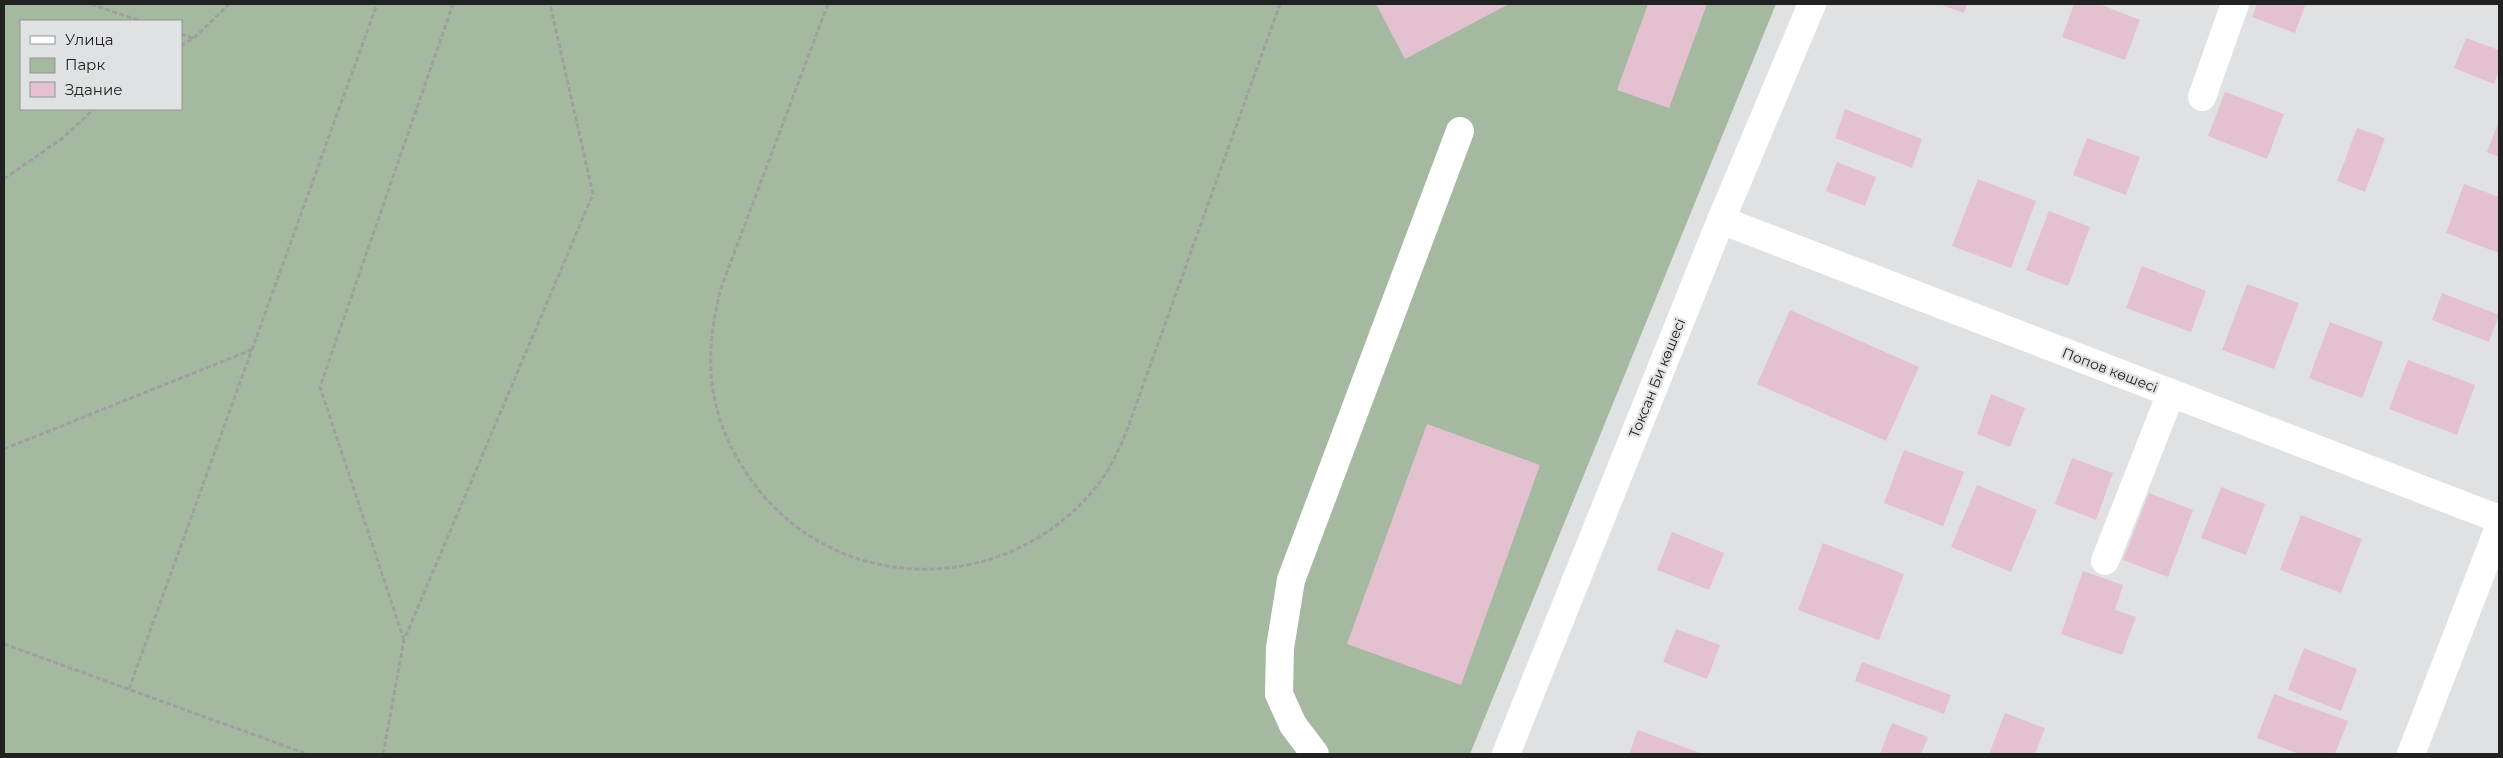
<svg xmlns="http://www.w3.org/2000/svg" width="2503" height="758" font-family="Montserrat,sans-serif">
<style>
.green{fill:#a5b9a1;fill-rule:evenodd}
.building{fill:#e3c1d1}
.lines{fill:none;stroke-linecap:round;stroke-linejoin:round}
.path{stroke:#9f9fa0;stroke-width:3;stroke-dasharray:5 2.5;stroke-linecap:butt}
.minor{stroke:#fff;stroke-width:28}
.labels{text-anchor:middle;stroke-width:4.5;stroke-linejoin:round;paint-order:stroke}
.street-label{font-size:14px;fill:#212121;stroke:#e0e1e2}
</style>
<rect width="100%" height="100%" fill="#e0e1e2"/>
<path class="green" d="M 4,4 L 1776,4 L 1470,754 L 4,754 ZM 21,21 L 181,21 L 181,109 L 21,109 Z"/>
<g class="building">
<path d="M 1376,4 L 1509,4 L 1405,59 Z"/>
<path d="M 1648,4 L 1707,4 L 1669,108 L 1617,90 Z"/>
<path d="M 1939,4 L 1967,4 L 1964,13 Z"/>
<path d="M 2074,4 L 2099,4 L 2140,20 L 2125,60 L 2062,37 Z"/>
<path d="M 2257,4 L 2299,4 L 2305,6 L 2295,33 L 2252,17 Z"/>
<path d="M 2466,38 L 2499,50 L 2499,71 L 2494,84 L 2454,68 Z"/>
<path d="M 2225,92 L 2284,114 L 2267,159 L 2208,136 Z"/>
<path d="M 1845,109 L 1922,139 L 1912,168 L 1835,138 Z"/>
<path d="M 2499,121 L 2499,157 L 2487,152 Z"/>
<path d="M 2357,128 L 2385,138 L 2365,192 L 2337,181 Z"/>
<path d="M 2087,138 L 2140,157 L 2126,195 L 2073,175 Z"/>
<path d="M 1837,162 L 1876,177 L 1865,206 L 1826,191 Z"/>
<path d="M 1978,179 L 2036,201 L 2011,268 L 1952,246 Z"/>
<path d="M 2464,184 L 2499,197 L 2499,253 L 2446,233 Z"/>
<path d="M 2049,211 L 2090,227 L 2068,286 L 2026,270 Z"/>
<path d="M 2142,266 L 2206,291 L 2191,332 L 2126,308 Z"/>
<path d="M 2247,284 L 2299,303 L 2274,369 L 2222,350 Z"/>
<path d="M 2442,293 L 2499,315 L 2489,342 L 2432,320 Z"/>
<path d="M 1790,310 L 1919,367 L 1886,441 L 1757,384 Z"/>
<path d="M 2330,322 L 2383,342 L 2362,398 L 2309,378 Z"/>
<path d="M 2408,360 L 2475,385 L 2457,435 L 2389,409 Z"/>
<path d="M 1991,394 L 2025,408 L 2010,447 L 1977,434 Z"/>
<path d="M 1427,424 L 1540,465 L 1461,685 L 1347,644 Z"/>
<path d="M 1904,450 L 1964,472 L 1943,526 L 1884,503 Z"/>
<path d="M 2072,458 L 2113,473 L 2096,520 L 2055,504 Z"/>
<path d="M 1977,485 L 2037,510 L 2011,572 L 1951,547 Z"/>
<path d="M 2221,487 L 2265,504 L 2246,555 L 2201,538 Z"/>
<path d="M 2149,493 L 2193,510 L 2168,577 L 2123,560 Z"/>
<path d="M 2301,515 L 2362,539 L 2341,593 L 2280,570 Z"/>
<path d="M 1672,532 L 1724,553 L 1709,590 L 1657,570 Z"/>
<path d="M 1823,543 L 1904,574 L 1879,640 L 1798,610 Z"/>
<path d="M 2083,571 L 2123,585 L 2115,610 L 2136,617 L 2122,655 L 2061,634 Z"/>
<path d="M 1676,629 L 1720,645 L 1707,679 L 1663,662 Z"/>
<path d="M 2304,648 L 2357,669 L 2341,711 L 2288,690 Z"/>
<path d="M 1862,662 L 1951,695 L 1944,714 L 1855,681 Z"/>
<path d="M 2274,694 L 2348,721 L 2335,754 L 2299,754 L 2257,738 Z"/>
<path d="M 2005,713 L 2045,728 L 2035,754 L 1989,754 Z"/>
<path d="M 1892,723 L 1928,737 L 1921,754 L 1880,754 Z"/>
<path d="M 1638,730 L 1703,754 L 1629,754 Z"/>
</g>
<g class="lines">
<g class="path">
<path d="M 91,4 L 140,21"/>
<path d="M 828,4 L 721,288 C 712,324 707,359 714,396 C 720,428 735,459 755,485 C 840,598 1008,596 1096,487 C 1113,466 1123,441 1132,416 L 1280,4"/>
<path d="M 181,34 L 193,38"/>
<path d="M 181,46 L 194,38 L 229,4"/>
<path d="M 4,179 L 64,137 L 94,109"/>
<path d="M 4,449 L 251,350"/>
<path d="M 404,640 L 320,387 L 453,4"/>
<path d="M 4,644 L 307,754"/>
<path d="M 129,689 L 377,4"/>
<path d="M 383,754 L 404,640 L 593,194 L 550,4"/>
</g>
<g class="minor">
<path d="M 2202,97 L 2235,4"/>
<path d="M 1721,220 L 2499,519"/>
<path d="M 2105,561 L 2171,393"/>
<path d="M 1315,754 L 1293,725 L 1279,694 L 1280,648 L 1291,580 L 1460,131"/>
<path d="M 1506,754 L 1721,220 L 1812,4"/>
<path d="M 2411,754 L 2499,527"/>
</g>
</g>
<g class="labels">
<g class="street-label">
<text transform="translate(2110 370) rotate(21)" y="5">Попов көшесі</text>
<text transform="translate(1657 378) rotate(-68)" y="5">Токсан Би көшесі</text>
</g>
</g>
<rect width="2503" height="758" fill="none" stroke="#212121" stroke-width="10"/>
<rect x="20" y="20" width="162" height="90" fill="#e0e1e2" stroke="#949495"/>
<rect x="30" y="36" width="25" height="8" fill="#ffffff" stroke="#949495"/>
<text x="65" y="45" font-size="15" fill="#212121">Улица</text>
<rect x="30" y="58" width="25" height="15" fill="#a5b9a1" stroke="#949495"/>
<text x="65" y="70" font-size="15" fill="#212121">Парк</text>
<rect x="30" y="82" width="25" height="15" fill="#e3c1d1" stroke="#949495"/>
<text x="65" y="95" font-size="15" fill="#212121">Здание</text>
</svg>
